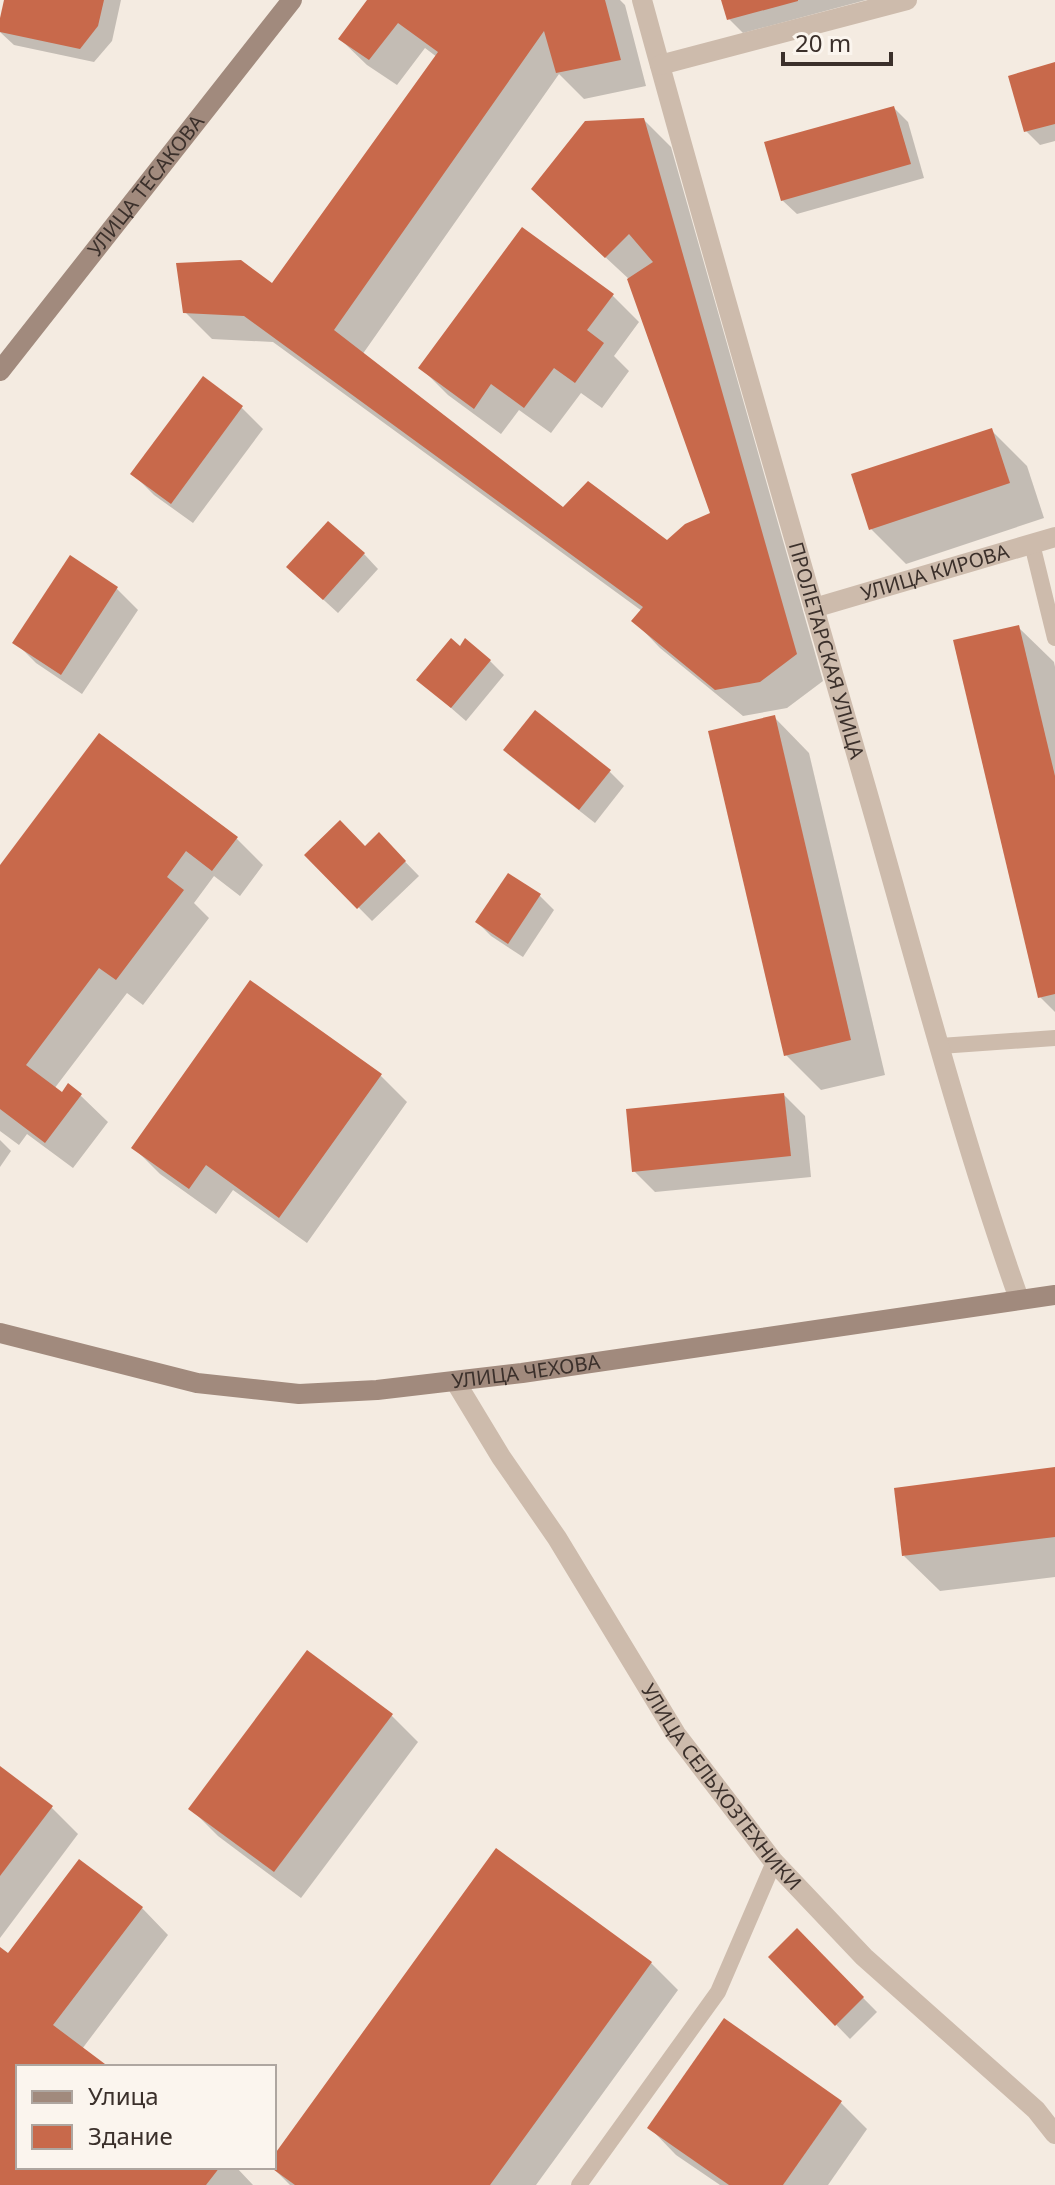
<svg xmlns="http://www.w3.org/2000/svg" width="1055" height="2185" font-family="'Noto Sans',sans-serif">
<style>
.shadow{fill:#0003}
.building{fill:#c8694b}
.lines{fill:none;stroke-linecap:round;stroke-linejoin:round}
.lane{stroke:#cdbbac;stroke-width:16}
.street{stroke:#cdbbac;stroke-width:20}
.secondary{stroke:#a18a7d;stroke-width:20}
.labels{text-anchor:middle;stroke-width:8;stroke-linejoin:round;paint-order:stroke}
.street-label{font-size:20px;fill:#3b302b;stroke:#fbf5ee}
</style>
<rect width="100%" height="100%" fill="#f4ebe1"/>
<g class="shadow">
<path d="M 6,0 L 121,0 L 112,41 L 94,62 L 14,45 L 0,32 Z"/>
<path d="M 370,0 L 620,0 L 625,5 L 646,86 L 584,99 L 559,74 L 362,355 L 564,509 L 667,543 L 713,514 L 630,280 L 561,216 L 644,120 L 671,147 L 823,681 L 787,708 L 743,716 L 660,648 L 634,621 L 642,611 L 273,342 L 212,339 L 185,312 L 272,286 L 437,57 L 425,48 L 397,85 L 367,65 L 340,39 Z"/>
<path d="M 724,0 L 866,0 L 743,33 L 729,19 Z"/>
<path d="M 1055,64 L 1055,141 L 1040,145 L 1026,131 Z"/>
<path d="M 894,108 L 908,122 L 924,178 L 797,214 L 782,200 Z"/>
<path d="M 612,295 L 639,322 L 614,356 L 629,371 L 602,408 L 581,393 L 551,433 L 519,410 L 501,434 L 448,395 L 421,368 Z"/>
<path d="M 203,379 L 242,408 L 263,429 L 193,523 L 154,495 L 133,474 Z"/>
<path d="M 991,430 L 1027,466 L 1044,518 L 906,564 L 870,528 Z"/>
<path d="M 364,554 L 378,569 L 338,613 L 303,581 Z"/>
<path d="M 71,558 L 117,589 L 138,610 L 82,694 L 36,663 L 15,642 Z"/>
<path d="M 1018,627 L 1054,662 L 1055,667 L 1055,1012 L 1040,997 Z"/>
<path d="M 460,649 L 490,661 L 504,675 L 466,721 L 419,680 Z"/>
<path d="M 535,713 L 610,772 L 624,786 L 595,823 L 520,764 L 506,750 Z"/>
<path d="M 774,717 L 809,753 L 885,1075 L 821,1090 L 786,1055 Z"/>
<path d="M 379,835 L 419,876 L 372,921 L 307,855 L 365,848 Z"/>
<path d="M 237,839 L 263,865 L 240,896 L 214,876 L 194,903 L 209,918 L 143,1005 L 127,993 L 54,1089 L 62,1095 L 68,1086 L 81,1096 L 108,1122 L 73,1168 L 27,1134 L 19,1145 L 0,1131 L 0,867 Z"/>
<path d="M 508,875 L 540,896 L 554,910 L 523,957 L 491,936 L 477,922 Z"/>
<path d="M 380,1075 L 407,1102 L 307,1243 L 233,1190 L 216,1214 L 160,1174 L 134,1148 Z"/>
<path d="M 784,1095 L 805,1116 L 811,1177 L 655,1192 L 634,1171 Z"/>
<path d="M 0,1140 L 11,1151 L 0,1167 Z"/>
<path d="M 1055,1469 L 1055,1577 L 940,1591 L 904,1556 Z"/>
<path d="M 391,1715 L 418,1742 L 301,1898 L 218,1836 L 191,1809 Z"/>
<path d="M 0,1769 L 51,1807 L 78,1834 L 0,1938 Z"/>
<path d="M 142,1908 L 168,1935 L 82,2049 L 106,2067 L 18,2067 L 18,2167 L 236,2167 L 253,2185 L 0,2185 L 0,1949 L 8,1955 Z"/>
<path d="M 797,1931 L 877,2012 L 850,2039 L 771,1957 Z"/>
<path d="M 651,1963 L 678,1990 L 536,2185 L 290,2185 L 272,2167 L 274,2167 L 274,2158 Z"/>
<path d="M 840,2102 L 867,2129 L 828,2185 L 720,2185 L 676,2155 L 650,2128 Z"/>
</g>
<g class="building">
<path d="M 4,0 L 104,0 L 98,26 L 80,49 L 0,32 L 0,18 Z"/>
<path d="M 367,0 L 605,0 L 621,60 L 556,73 L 544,31 L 334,330 L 563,507 L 588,481 L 667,540 L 685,524 L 710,513 L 627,279 L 653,262 L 629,234 L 605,258 L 531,189 L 585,121 L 644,118 L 797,654 L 760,682 L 715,690 L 631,621 L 643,607 L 244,316 L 183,313 L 176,263 L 241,260 L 272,283 L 438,52 L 398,23 L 369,60 L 338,39 Z"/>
<path d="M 721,0 L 798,0 L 798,1 L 727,20 Z"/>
<path d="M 1055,62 L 1055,124 L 1024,132 L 1008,76 Z"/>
<path d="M 894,106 L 911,164 L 781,201 L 764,142 Z"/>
<path d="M 522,227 L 614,294 L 587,330 L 604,343 L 575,383 L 554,368 L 524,408 L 491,384 L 474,409 L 418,368 Z"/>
<path d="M 203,376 L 243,406 L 171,504 L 130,474 Z"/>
<path d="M 992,428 L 1010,483 L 869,530 L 851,474 Z"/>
<path d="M 328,521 L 365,553 L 323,600 L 286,567 Z"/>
<path d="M 70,555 L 118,587 L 61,675 L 12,643 Z"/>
<path d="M 1019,625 L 1055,776 L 1055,994 L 1038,998 L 953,640 Z"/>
<path d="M 451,638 L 460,646 L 465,638 L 491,660 L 451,708 L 416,680 Z"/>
<path d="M 535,710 L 611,770 L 579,810 L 503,750 Z"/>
<path d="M 775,715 L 851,1040 L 784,1056 L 708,731 Z"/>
<path d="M 99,733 L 238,837 L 212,871 L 186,851 L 167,877 L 184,890 L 116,980 L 99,968 L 26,1065 L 62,1092 L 68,1083 L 82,1094 L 45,1143 L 0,1109 L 0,865 Z"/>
<path d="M 340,820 L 365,846 L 379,832 L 406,861 L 357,909 L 304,855 Z"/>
<path d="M 508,873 L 541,894 L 508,944 L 475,922 Z"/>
<path d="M 250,980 L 382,1074 L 279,1218 L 206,1165 L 189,1189 L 131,1148 Z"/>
<path d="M 784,1093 L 791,1156 L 632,1172 L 626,1109 Z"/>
<path d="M 1055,1467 L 1055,1537 L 902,1556 L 894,1488 Z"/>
<path d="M 307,1650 L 393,1714 L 274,1872 L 188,1809 Z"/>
<path d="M 0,1766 L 53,1806 L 0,1876 Z"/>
<path d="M 496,1848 L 652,1962 L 490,2185 L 295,2185 L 270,2167 L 274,2167 L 274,2155 Z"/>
<path d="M 79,1859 L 143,1907 L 53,2025 L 109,2067 L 18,2067 L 18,2167 L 220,2167 L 206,2185 L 0,2185 L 0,1947 L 8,1953 Z"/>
<path d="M 797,1928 L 864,1997 L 835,2026 L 768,1957 Z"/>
<path d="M 724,2018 L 842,2101 L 783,2185 L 729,2185 L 647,2128 Z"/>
</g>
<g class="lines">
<g class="lane">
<path d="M 1032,544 L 1055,638"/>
<path d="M 940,1046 L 1055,1038"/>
<path d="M 579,2185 L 718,1992 L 774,1862"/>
</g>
<g class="street">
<path id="s1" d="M 642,0 C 714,264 791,528 867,791 C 916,961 960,1133 1019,1299"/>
<path d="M 660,65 L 907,0"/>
<path id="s2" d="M 814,608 L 1055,537"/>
<path id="s3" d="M 455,1381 L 501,1457 L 557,1538 L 676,1734 L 774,1862 L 864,1957 L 1036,2110 L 1055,2134"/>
</g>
<g class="secondary">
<path id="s4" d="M 0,371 L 292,0"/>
<path id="s5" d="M 0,1333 L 197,1383 L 299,1394 L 377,1390 L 522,1373 L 1055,1295"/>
</g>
</g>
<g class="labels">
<g class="street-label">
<text dy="7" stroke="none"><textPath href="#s4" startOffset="236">УЛИЦА ТЕСАКОВА</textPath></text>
<text dy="7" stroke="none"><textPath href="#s2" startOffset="126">УЛИЦА КИРОВА</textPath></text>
<text dy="7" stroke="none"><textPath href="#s1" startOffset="676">ПРОЛЕТАРСКАЯ УЛИЦА</textPath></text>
<text dy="7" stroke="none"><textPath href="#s5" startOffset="534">УЛИЦА ЧЕХОВА</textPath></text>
<text dy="7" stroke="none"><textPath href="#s3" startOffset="486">УЛИЦА СЕЛЬХОЗТЕХНИКИ</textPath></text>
</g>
</g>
<rect x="16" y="2065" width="260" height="104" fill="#fbf5ee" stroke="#aea6a0" stroke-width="2"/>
<rect x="32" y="2091" width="40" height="12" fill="#a18a7d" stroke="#aea6a0" stroke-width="2"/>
<text x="88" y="2105" font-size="24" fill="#3b302b">Улица</text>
<rect x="32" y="2125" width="40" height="24" fill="#c8694b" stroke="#aea6a0" stroke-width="2"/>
<text x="88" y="2145" font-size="24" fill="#3b302b">Здание</text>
<path d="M783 52v12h108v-12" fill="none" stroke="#3b302b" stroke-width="4"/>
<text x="795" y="52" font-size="24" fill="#3b302b" stroke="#fbf5ee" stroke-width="6" paint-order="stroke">20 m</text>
</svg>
